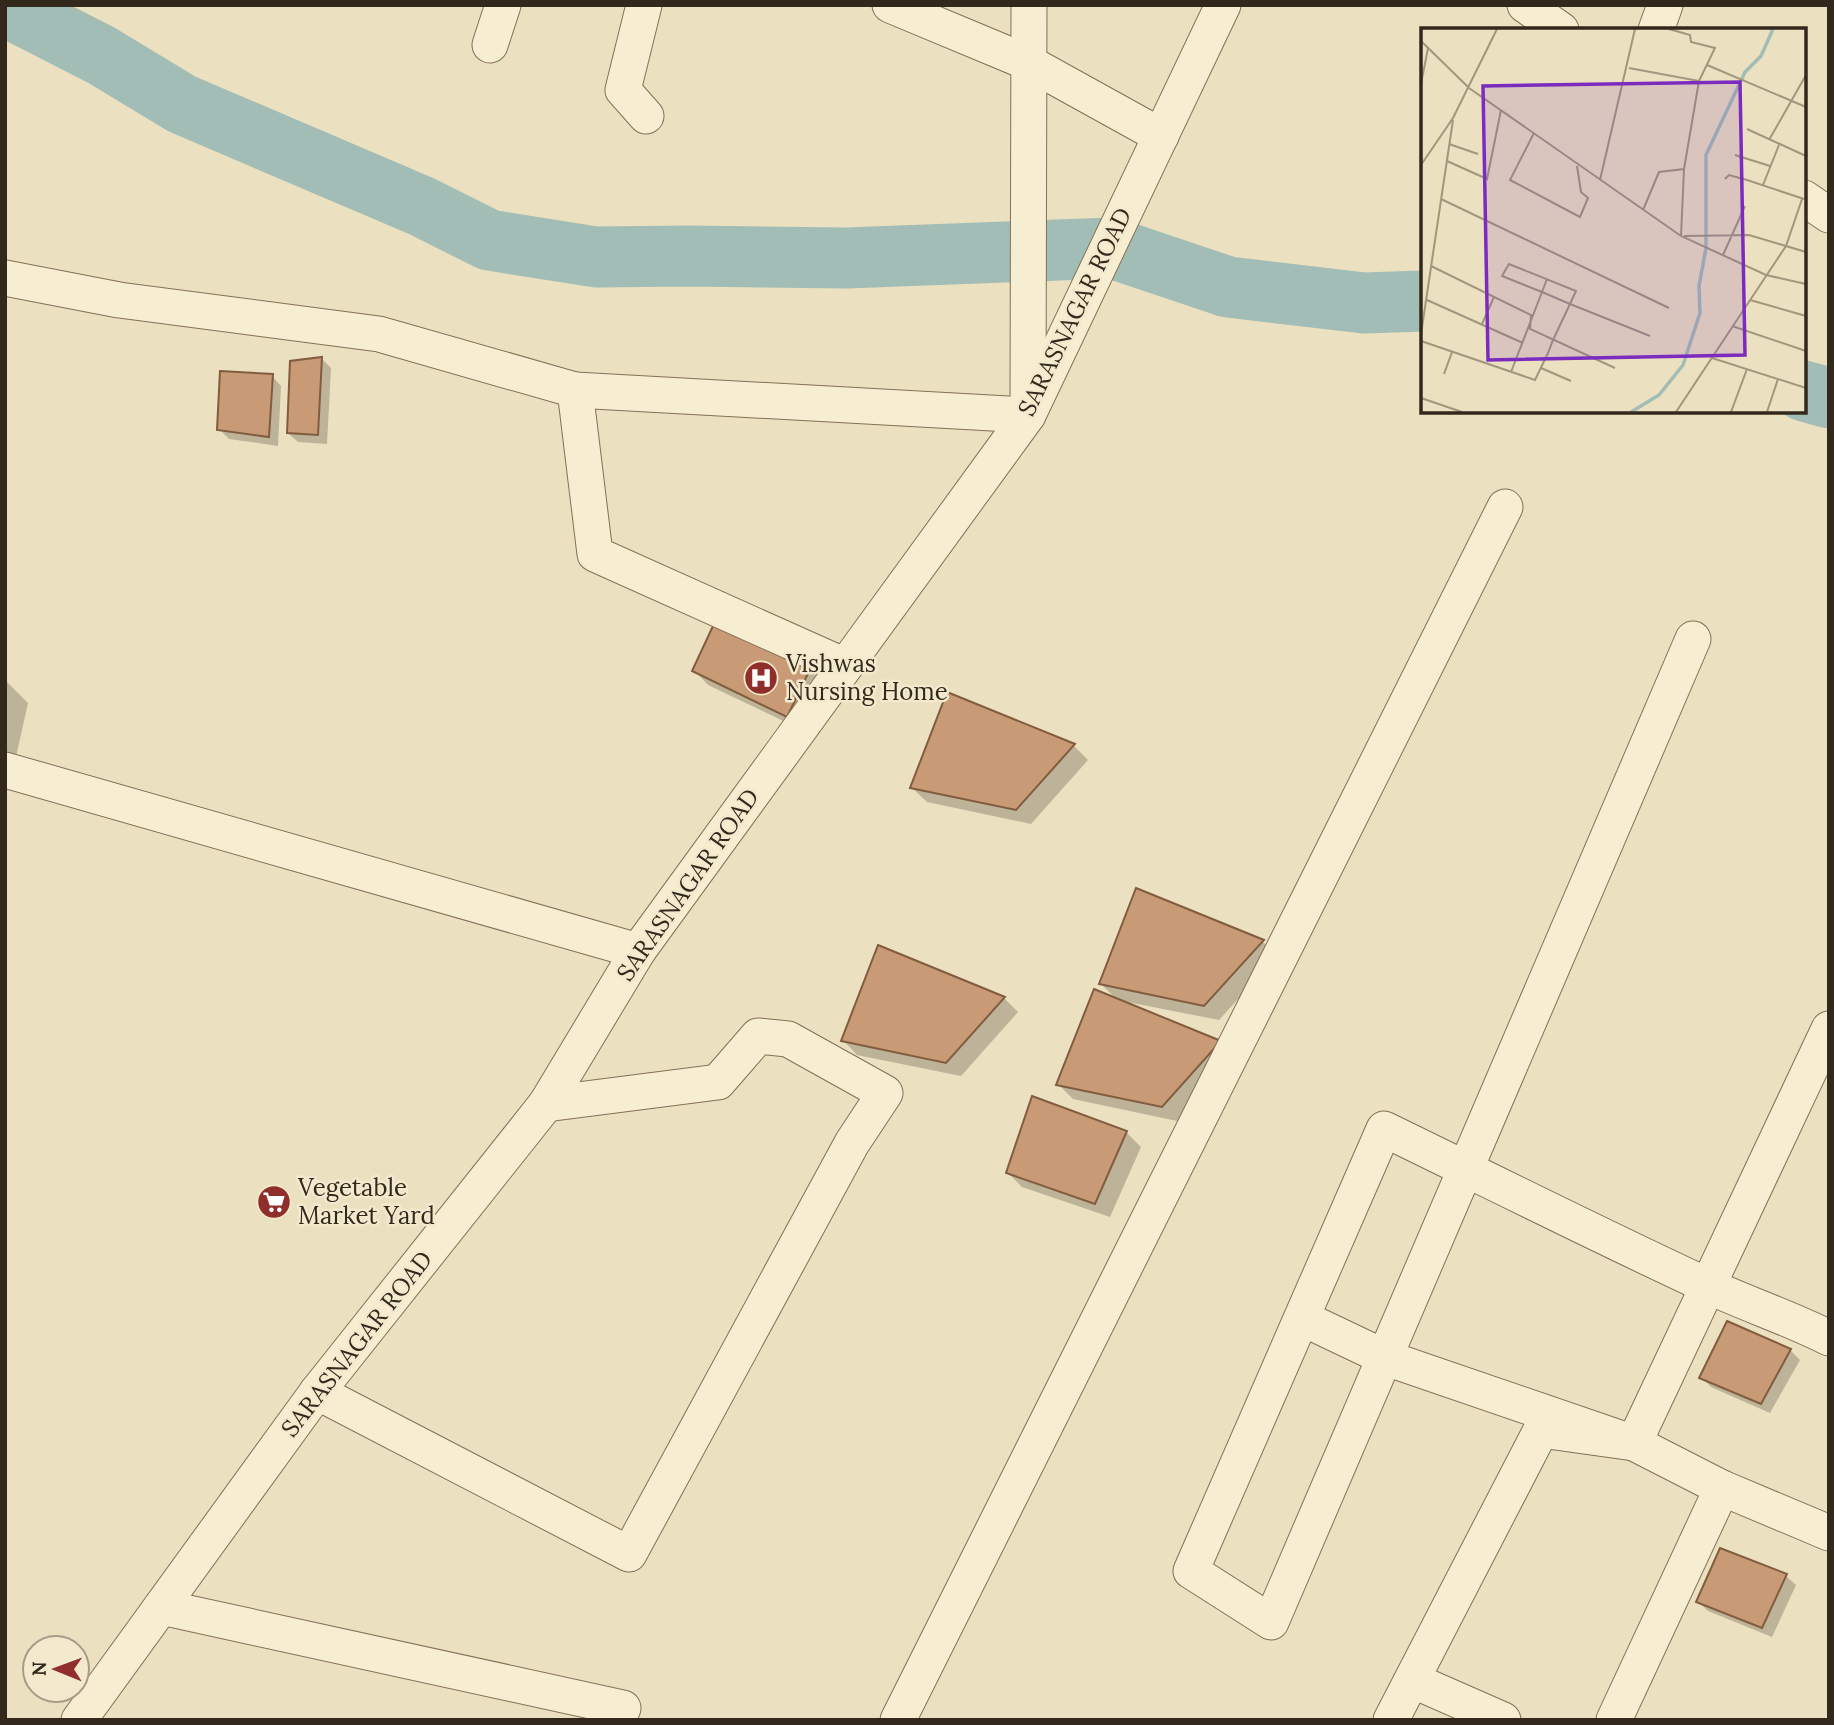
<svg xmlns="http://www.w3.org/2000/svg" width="1834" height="1725" font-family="Lora,serif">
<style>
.shadow{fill:#0003}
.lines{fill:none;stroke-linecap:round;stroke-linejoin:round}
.river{stroke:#a2bdb6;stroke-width:61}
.building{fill:#c89b76;stroke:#815c3f;stroke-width:2}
.minor-casing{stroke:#837058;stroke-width:37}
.minor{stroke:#f7edd1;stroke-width:35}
.labels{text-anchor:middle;stroke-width:5;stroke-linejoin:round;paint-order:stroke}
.street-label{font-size:24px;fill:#33281c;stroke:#f3eace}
.poi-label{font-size:24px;fill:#33281c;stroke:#f3eace;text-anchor:start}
.inset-river{fill:none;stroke:#a2bdb6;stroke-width:3.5}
.inset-road{fill:none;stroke:#a1967e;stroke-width:2}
.view{fill:#7b2cbf;fill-opacity:0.15;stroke:#7b2cbf;stroke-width:3.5}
.inset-edge{fill:none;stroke:#33281c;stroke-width:3.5}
</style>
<rect width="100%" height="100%" fill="#ebe0bf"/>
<g class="shadow">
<path d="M 322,359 L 331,368 L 327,444 L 298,442 L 288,433 Z"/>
<path d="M 272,376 L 281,386 L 278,446 L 229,439 L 219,429 Z"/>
<path d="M 814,661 L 828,675 L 802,730 L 708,685 L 694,670 Z"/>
<path d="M 5,680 L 28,703 L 14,766 L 5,764 Z"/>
<path d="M 948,694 L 1074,746 L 1088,760 L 1031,824 L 927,802 L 912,788 Z"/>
<path d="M 1137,890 L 1263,942 L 1277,956 L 1219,1020 L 1117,1000 L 1101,984 Z"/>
<path d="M 1095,991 L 1234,1057 L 1177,1121 L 1073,1099 L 1058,1084 Z"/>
<path d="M 1004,998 L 1018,1012 L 961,1076 L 857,1055 L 843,1040 Z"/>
<path d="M 1126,1132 L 1141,1147 L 1110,1217 L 1022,1187 L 1008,1173 Z"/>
<path d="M 1728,1324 L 1790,1350 L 1800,1360 L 1770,1413 L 1711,1387 L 1701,1377 Z"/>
<path d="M 1721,1550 L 1786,1576 L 1796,1585 L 1772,1637 L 1708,1611 L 1698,1602 Z"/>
</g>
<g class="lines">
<g class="river">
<path d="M 5,6 L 101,55 L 182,104 L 421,206 L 489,240 L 596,257 L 688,256 L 846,258 L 1112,248 L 1228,287 L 1364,303 L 1423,301"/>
<path d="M 1804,391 L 1829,398"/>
</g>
</g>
<g class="building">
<path d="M 322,357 L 318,435 L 287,433 L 290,361 Z"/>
<path d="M 220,371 L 273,374 L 269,437 L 217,430 Z"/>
<path d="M 719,613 L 815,659 L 787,717 L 692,671 Z"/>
<path d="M 947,692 L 1075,744 L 1016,810 L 910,788 Z"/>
<path d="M 1136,888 L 1264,940 L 1204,1006 L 1099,984 Z"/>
<path d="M 878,945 L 1005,997 L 946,1063 L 841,1041 Z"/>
<path d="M 1094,989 L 1221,1041 L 1162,1107 L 1056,1085 Z"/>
<path d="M 1032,1096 L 1127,1131 L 1095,1204 L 1006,1173 Z"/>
<path d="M 1727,1321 L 1791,1349 L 1761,1404 L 1699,1378 Z"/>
<path d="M 1720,1548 L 1787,1574 L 1762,1628 L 1696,1602 Z"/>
</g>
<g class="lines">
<g class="minor-casing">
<g id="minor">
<path d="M 644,5 L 623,90 L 646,116"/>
<path d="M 890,5 L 1029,63 L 1161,136"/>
<path d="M 1525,5 L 1561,30"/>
<path d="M 1656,30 L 1665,5"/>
<path d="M 490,45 L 503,5"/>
<path d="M 1804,198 L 1829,215"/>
<path d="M 5,278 L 119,300 L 379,334 L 575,390 L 595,554 L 845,666"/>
<path d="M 575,390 L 1028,415"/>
<path d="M 1028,404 L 1029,5"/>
<path d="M 1693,639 C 1553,967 1413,1295 1271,1622 L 1191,1571 L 1384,1129 C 1491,1181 1598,1235 1706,1285 C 1747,1304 1789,1318 1829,1338"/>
<path d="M 5,770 L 638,951"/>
<path d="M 1302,1318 L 1386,1358 L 1634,1443 L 1722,1488 L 1829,1533"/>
<path d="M 317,1392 L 629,1554 L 852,1143 L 885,1093 L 788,1039 L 758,1036 L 718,1082 L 546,1104"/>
<path d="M 161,1607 L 623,1708 L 618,1720"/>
<path d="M 1412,1680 L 1503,1720"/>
<path d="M 79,1720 L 317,1392 L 546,1104 L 638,951 L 1028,415 L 1223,5"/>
<path d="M 898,1720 L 1505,507"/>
<path d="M 1391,1720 L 1541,1430 L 1634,1443 L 1829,1029"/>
<path d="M 1614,1720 L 1722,1488"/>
</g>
</g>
<use href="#minor" class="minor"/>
</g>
<defs>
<g id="hospital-disc" transform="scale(1.75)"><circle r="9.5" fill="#8f2e2b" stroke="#f3eace"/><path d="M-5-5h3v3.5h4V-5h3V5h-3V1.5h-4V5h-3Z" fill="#fff"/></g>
<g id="supermarket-disc" transform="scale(1.75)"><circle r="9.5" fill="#8f2e2b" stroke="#f3eace"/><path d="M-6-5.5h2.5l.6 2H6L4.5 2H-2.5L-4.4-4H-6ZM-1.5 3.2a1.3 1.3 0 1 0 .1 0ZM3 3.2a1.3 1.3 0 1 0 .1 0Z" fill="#fff"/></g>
</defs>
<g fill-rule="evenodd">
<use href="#hospital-disc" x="761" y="678"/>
<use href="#supermarket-disc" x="274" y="1202"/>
</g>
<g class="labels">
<g class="street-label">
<text transform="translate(1075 312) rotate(-64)" y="8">SARASNAGAR ROAD</text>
<text transform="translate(688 885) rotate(-55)" y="8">SARASNAGAR ROAD</text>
<text transform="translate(357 1344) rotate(-52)" y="8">SARASNAGAR ROAD</text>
</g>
<g class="poi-label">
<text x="786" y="672">Vishwas<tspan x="786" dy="28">Nursing Home</tspan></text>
<text x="298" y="1196">Vegetable<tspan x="298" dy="28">Market Yard</tspan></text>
</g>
</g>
<g transform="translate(1421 28)">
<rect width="385" height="385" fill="#ebe0bf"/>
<path class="inset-river" d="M 210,384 L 238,367 L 262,337 L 279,285 L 278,258 L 285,220 L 285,127 L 324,44 L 340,28 L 352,1"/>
<path class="inset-road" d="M 248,1 L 269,7 L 270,14 L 294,20 L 278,53M 0,13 L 48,60 L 260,208 L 345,247 L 385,256M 286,37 L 385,79M 208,40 L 278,53 L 263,141 L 238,144 L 222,182M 0,56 L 7,20M 326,101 L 385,128M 113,105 L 89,152 L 159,189 L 167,170 L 160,164 L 156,138M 348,112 L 385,47M 28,116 L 57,126M 314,127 L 349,138M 26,133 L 66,151 L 80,82M 0,137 L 32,90 L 76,1M 304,151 L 308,147 L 326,152 L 383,171M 179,152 L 214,1M 342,157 L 358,117M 20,171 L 248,280M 260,208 L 263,141M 263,208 L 328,207 L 385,224M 302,227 L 324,178M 10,238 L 110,287 L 109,301 L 194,340M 6,272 L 102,315M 329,272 L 385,288M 61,296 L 73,269M 311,298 L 385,323M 0,306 L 32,92M 0,313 L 114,352 L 127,325 L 132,312 L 149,276 L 155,263 L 88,236 L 81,248 L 121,264 L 149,276 L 229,308M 291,330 L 385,360M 120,340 L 150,353M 90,344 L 126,251M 23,346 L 31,324M 0,370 L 41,384M 255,384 L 365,218 L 381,171M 310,384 L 326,341M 346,384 L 357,351"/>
<path class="view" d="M 319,54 L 324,327 L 67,332 L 62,58 Z"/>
<rect width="385" height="385" class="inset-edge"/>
</g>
<rect width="1834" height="1725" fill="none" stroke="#33281c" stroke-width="14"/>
<g transform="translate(56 1669) rotate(271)"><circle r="33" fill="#f3eace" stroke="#a69c87" stroke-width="2"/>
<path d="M0-5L12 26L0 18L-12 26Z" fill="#8f2e2b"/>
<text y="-10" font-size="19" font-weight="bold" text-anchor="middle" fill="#33281c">N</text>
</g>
</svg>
